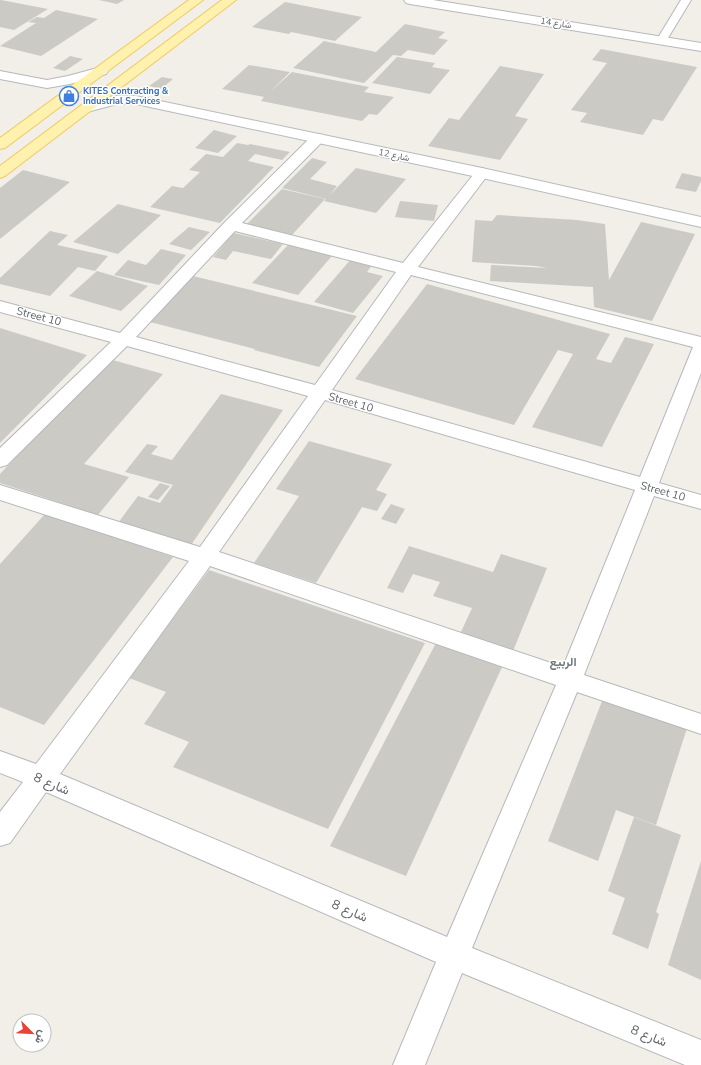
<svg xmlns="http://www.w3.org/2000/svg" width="701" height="1065" font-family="'Nunito Sans',Vazirmatn,sans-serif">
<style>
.building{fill:#cccac5}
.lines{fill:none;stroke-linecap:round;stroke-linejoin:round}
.lane-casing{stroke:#b5b8bc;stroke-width:2}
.street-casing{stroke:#b5b8bc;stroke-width:2}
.secondary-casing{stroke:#b6babf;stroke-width:2}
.primary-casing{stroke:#f2c960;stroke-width:2}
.lane{fill:#fff;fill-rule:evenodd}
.street{fill:#fff;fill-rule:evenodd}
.secondary{fill:#fff;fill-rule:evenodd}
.primary{fill:#fff2af;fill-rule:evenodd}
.labels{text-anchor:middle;stroke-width:3;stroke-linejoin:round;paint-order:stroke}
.far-street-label{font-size:9px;fill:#5f6368;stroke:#fff}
.far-shop-label{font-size:9px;font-weight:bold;fill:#366cbe;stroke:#fff;text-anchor:start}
.street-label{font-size:11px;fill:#5f6368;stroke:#fff}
.neighbourhood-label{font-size:12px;font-weight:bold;fill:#70757a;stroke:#fff}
.near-street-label{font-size:13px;fill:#5f6368;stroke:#fff}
</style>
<rect width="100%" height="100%" fill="#f1efe8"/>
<g class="building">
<path d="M 0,0 L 1,0 L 48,9 L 14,30 L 0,27 Z"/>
<path d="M 99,0 L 124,0 L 117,4 Z"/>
<path d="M 285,2 L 362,17 L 335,41 L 291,32 L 289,34 L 252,27 Z"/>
<path d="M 56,10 L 98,19 L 41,56 L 0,46 L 36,23 L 28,22 L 37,17 L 44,18 Z"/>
<path d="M 405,24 L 445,32 L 438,38 L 448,40 L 434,55 L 408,50 L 401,56 L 393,55 L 364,83 L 293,68 L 324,41 L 376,52 Z"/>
<path d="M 601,49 L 697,67 L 663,121 L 653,119 L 643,135 L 580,122 L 587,113 L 571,110 L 607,63 L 592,60 Z"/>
<path d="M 70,56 L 83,59 L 65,71 L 53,68 Z"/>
<path d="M 397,57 L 435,63 L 432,67 L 450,70 L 430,94 L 372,83 Z"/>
<path d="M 249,65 L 290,72 L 270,92 L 292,72 L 369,87 L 364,92 L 394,97 L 377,115 L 369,114 L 362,121 L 261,101 L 264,97 L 222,89 Z"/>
<path d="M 500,66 L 544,74 L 515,116 L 528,119 L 500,160 L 428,146 L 449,118 L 459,120 Z"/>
<path d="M 162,77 L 173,79 L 161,89 L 149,86 Z"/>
<path d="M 214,130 L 237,136 L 218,153 L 195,148 Z"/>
<path d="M 237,143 L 248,145 L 250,144 L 290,152 L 282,160 L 255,154 L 248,161 L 274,167 L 220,223 L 150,207 L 172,186 L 183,188 L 200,172 L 189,170 L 206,154 L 223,157 Z"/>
<path d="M 312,158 L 327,162 L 310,179 L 337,186 L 329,196 L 356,168 L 406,179 L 376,213 L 324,201 L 326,199 L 282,188 Z"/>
<path d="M 23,170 L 70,182 L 0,239 L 0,188 Z"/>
<path d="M 682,173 L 701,177 L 701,181 L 696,192 L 675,188 Z"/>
<path d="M 282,189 L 325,199 L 292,235 L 247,224 Z"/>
<path d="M 400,201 L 438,205 L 434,221 L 395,217 Z"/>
<path d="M 118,204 L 161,215 L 118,254 L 73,242 Z"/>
<path d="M 497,215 L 577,220 L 605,224 L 609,280 L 641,222 L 695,234 L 652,321 L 594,307 L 593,287 L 490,281 L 491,265 L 547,268 L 536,266 L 472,262 L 475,220 L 492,221 Z"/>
<path d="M 189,227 L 210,232 L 191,250 L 169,244 Z"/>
<path d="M 50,231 L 68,235 L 57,245 L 108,256 L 95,271 L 78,267 L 50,296 L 0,284 L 0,278 Z"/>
<path d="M 234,233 L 283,244 L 271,259 L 233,251 L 226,260 L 213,257 Z"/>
<path d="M 288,245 L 332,256 L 298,295 L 252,283 Z"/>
<path d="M 161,249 L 186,255 L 159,285 L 114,275 L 128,260 L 146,265 Z"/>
<path d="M 352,258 L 373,264 L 367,272 L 383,276 L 353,313 L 314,302 Z"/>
<path d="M 97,271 L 148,286 L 121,311 L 69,296 Z"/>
<path d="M 193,276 L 357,316 L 319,367 L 254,350 L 255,349 L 150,322 Z"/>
<path d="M 427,284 L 610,334 L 596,359 L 611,363 L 625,337 L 654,344 L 602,447 L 532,427 L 573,354 L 558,350 L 514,425 L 355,379 Z"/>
<path d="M 0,328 L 87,355 L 0,443 Z"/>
<path d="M 109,359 L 163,374 L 84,464 L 129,477 L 98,515 L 0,483 L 0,474 Z"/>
<path d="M 221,394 L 283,410 L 189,548 L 115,527 L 138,496 L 160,503 L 173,485 L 125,472 L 147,444 L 158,446 L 151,454 L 172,460 Z"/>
<path d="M 309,441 L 392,464 L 376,490 L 387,494 L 377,511 L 362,507 L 316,583 L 254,563 L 299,496 L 276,489 Z"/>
<path d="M 160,483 L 170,486 L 158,500 L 148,497 Z"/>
<path d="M 391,504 L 405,509 L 396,524 L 381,519 Z"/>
<path d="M 45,514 L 173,557 L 44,725 L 0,707 L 0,564 Z"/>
<path d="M 409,546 L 493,572 L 501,554 L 547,568 L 513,651 L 460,634 L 472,608 L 433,596 L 440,582 L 413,574 L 403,593 L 387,588 Z"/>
<path d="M 209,570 L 425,643 L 328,829 L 173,767 L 189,742 L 144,724 L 166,692 L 129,678 Z"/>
<path d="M 436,643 L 503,665 L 406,876 L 330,846 Z"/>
<path d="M 604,696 L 688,725 L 656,825 L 616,810 L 598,861 L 548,841 Z"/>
<path d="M 634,817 L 681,835 L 656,912 L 659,914 L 648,949 L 612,934 L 625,898 L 608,891 Z"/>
<path d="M 701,861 L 701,980 L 668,965 Z"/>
</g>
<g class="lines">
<g class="lane-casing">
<path id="lane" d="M 681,0 L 691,0 L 665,43 L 657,43 L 656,41 Z"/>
</g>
<g class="street-casing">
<g id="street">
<path d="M 404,0 L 433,0 L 701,43 L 701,51 L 410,4 L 406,3 Z"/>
<path d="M 101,67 L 106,68 L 108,71 L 106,74 L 70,84 L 47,88 L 0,79 L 0,71 L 47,80 L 68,76 Z"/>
<path d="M 318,134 L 323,135 L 325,138 L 323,141 L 242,223 L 403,263 L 477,170 L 482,168 L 487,170 L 490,173 L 487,176 L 418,267 L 701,337 L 701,373 L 659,483 L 701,495 L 701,509 L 654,496 L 584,675 L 701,714 L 701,734 L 577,692 L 472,948 L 701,1040 L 701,1065 L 685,1065 L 462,973 L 425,1065 L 393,1065 L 436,962 L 46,792 L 10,843 L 0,846 L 0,812 L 23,782 L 0,773 L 0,751 L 36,764 L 189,561 L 0,500 L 0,485 L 200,547 L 308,396 L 127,346 L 7,465 L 0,467 L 0,448 L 111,342 L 0,312 L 0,301 L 120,333 L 225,222 L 313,135 ZM 235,231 L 396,272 L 315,385 L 136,337 ZM 411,275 L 693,347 L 640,477 L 332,390 ZM 325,400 L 635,490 L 563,667 L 219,552 ZM 210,566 L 556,685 L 447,937 L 60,774 Z"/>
</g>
</g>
<g class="secondary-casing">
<path id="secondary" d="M 117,96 L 136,96 L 482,168 L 701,217 L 701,227 L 482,178 L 136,104 L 117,104 L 87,112 L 82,111 L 80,108 C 86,99 107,97 117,96 Z"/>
</g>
<g class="primary-casing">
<g id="primary">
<path d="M 189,0 L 203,0 L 5,148 L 0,149 L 0,138 Z"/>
<path d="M 222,0 L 236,0 L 5,176 L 0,178 L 0,166 Z"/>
</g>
</g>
<use href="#lane" class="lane"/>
<use href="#street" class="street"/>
<use href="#secondary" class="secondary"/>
<use href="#primary" class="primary"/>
</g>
<defs>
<g id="shop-ring" transform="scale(1)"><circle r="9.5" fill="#fff" stroke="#3f7fe0" stroke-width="1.5"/><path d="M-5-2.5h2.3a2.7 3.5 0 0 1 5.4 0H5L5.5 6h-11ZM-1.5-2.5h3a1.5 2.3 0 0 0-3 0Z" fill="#3f7fe0"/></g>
</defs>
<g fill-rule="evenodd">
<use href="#shop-ring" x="69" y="96"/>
</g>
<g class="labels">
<g class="far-street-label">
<text transform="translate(556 23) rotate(9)" y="3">شارع 14</text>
<text transform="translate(394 155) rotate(12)" y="3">شارع 12</text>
</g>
<g class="far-shop-label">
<text x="83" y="94">KITES Contracting &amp;<tspan x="83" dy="10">Industrial Services</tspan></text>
</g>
<g class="street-label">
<text transform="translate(39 316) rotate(15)" y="4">Street 10</text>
<text transform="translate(351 402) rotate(16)" y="4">Street 10</text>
<text transform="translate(663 491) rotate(16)" y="4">Street 10</text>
</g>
<g class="neighbourhood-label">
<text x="563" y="666">الربيع</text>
</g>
<g class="near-street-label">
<text transform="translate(52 783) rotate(23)" y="5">شارع 8</text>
<text transform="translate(350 910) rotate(23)" y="5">شارع 8</text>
<text transform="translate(649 1035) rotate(22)" y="5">شارع 8</text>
</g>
</g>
<g transform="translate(32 1033) rotate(114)"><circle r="19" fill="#ffffff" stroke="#bfc1c3"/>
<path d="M0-3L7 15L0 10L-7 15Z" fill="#ea4335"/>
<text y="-6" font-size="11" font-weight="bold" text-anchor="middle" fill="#5f6368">ش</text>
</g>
</svg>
